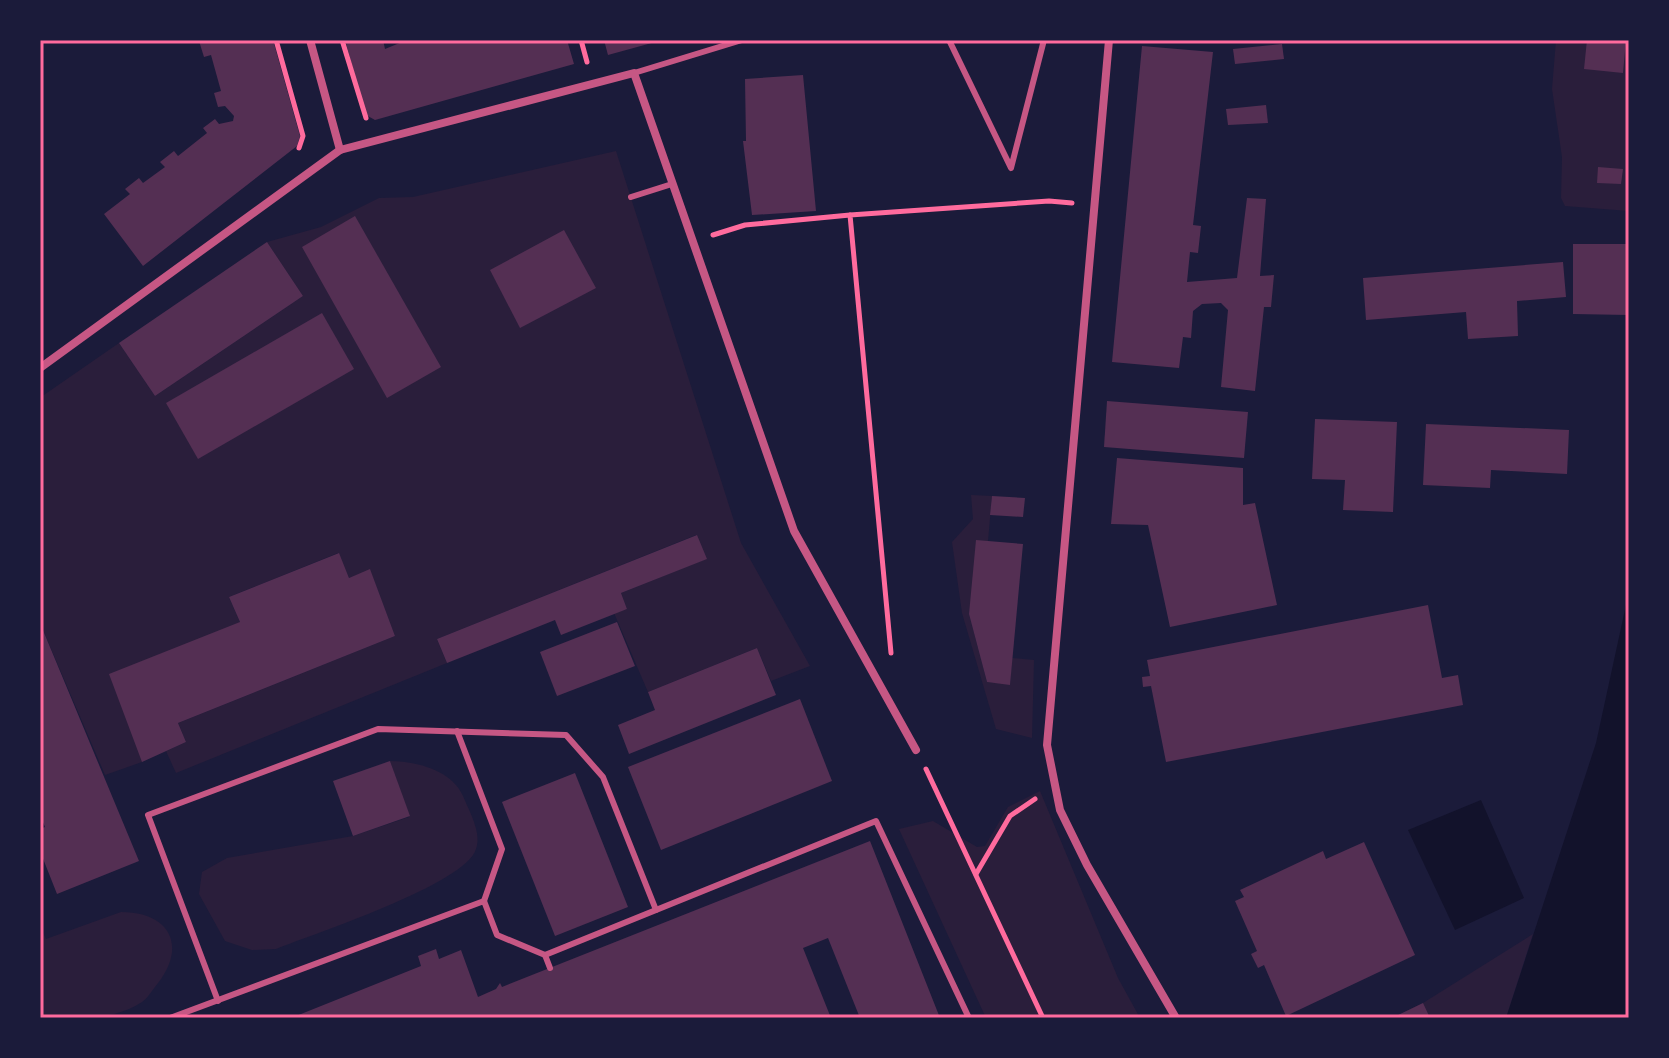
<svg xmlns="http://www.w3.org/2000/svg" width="1669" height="1058" font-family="'Work Sans',sans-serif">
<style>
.green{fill:#2a1e3b}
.water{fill:#12122b}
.building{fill:#542f53}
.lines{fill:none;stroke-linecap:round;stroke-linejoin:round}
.path{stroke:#ff6b9d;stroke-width:5}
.service{stroke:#c65784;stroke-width:6}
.minor{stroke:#c65784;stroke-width:8}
.neatline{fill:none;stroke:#ff6b9d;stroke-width:3}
</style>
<rect width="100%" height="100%" fill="#1b1b3a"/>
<g class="green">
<path d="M 1556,40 L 1629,40 L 1629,211 L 1565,206 L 1561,198 L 1562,157 L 1552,89 Z"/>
<path d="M 616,151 L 741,543 L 810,666 L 771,681 L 757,648 L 648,692 L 614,613 L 627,609 L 621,593 L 706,559 L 696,535 L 437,639 L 447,663 L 176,773 L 166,751 L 186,742 L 178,723 L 395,636 L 370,570 L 349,578 L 338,553 L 229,597 L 240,622 L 142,762 L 105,775 L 40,623 L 41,397 L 119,343 L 155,396 L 303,296 L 267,242 L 321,227 L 379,198 L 413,197 Z"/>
<path d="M 971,495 L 992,496 L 988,541 L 969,614 L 987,682 L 1010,684 L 1012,658 L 1034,660 L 1032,738 L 996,729 L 962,613 L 952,542 L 973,519 Z"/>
<path d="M 390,761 C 415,761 452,770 463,796 C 469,811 482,832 476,849 C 466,884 313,934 276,949 L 252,950 L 225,941 L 199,894 L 202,872 L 227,858 L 353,836 L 409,817 Z"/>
<path d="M 1040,791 L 1118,978 L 1140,1018 L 986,1018 L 899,829 L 933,821 L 977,847 L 985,846 L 1008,807 Z"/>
<path d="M 121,912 C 168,912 188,944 158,983 C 153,989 148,998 142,1002 C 111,1022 75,1018 40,1018 L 40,926 L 46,939 Z"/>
<path d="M 1533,934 L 1506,1018 L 1392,1018 L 1423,1003 Z"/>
</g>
<g class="water">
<path d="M 1629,591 L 1629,1018 L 1506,1018 L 1596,743 Z"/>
<path d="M 1481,800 L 1524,898 L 1455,930 L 1408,830 Z"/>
</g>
<g class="building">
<path d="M 273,40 L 300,136 L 297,146 L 143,266 L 104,214 L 130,194 L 125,189 L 139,178 L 143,183 L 165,167 L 160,162 L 174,151 L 178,156 L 207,133 L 203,128 L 215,119 L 219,124 L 233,121 L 234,116 L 225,106 L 218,107 L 214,93 L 221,91 L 211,55 L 204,57 L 199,41 Z"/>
<path d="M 345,40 L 383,40 L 385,49 L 407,40 L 567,40 L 574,64 L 375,120 L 366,115 Z"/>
<path d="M 604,40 L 659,40 L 659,41 L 608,55 Z"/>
<path d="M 1587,40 L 1626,40 L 1623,73 L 1584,69 Z"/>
<path d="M 1282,44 L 1284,59 L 1235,64 L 1233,49 Z"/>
<path d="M 1142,46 L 1213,52 L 1193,225 L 1201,226 L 1198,253 L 1190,252 L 1187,282 L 1237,278 L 1247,198 L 1266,199 L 1260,276 L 1274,275 L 1271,307 L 1264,307 L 1255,391 L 1221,387 L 1228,310 L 1221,303 L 1202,304 L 1193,311 L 1191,338 L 1183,337 L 1179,368 L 1112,362 Z"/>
<path d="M 803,75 L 816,211 L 752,215 L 743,141 L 746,141 L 745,79 Z"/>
<path d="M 1266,105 L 1268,123 L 1228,125 L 1226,109 Z"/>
<path d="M 1598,167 L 1623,169 L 1621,184 L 1597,183 Z"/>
<path d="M 355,216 L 441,367 L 387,398 L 302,247 Z"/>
<path d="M 564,230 L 596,288 L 520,328 L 490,270 Z"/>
<path d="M 267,242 L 303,296 L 155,396 L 119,343 Z"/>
<path d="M 1573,244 L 1629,244 L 1629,315 L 1573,314 Z"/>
<path d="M 1563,262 L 1566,297 L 1517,301 L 1518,336 L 1468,339 L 1466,312 L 1366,320 L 1363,278 Z"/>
<path d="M 322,313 L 354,369 L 198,459 L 166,403 Z"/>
<path d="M 1107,401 L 1248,412 L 1244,458 L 1104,447 Z"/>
<path d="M 1315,419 L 1397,422 L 1393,512 L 1343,510 L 1345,480 L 1312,479 Z"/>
<path d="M 1426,424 L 1569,430 L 1567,474 L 1491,470 L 1490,488 L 1423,485 Z"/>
<path d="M 1117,458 L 1243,468 L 1243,505 L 1255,503 L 1277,605 L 1170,627 L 1148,525 L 1111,524 Z"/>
<path d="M 992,496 L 1025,498 L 1023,517 L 990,515 Z"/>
<path d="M 697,535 L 707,559 L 621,593 L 627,609 L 561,635 L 555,620 L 447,663 L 437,639 Z"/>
<path d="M 976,540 L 1023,544 L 1010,685 L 987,682 L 969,614 Z"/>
<path d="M 339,553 L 349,578 L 370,569 L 395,636 L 178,723 L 186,742 L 142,762 L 109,674 L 240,622 L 229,597 Z"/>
<path d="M 1428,605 L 1442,678 L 1458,675 L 1463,705 L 1166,762 L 1151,686 L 1143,687 L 1142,677 L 1150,676 L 1147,660 Z"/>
<path d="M 617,622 L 635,666 L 557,696 L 540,652 Z"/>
<path d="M 40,623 L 139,861 L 57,894 L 40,851 L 40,829 L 45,827 L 40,815 Z"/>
<path d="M 757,648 L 776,695 L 629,754 L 618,725 L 655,710 L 648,692 Z"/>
<path d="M 800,699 L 832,781 L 661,850 L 628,767 Z"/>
<path d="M 390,761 L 410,816 L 353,836 L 333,781 Z"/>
<path d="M 575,773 L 628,907 L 555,936 L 502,802 Z"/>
<path d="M 870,841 L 940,1018 L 860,1018 L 828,938 L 803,948 L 831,1018 L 291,1018 L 421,966 L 418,956 L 436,949 L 439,959 L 461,950 L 478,997 L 496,989 L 500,983 L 502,987 Z"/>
<path d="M 1364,842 L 1415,955 L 1286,1016 L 1264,965 L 1258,968 L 1251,954 L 1257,951 L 1235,901 L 1244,897 L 1240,890 L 1323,851 L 1326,859 Z"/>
<path d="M 1423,1003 L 1430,1018 L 1392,1018 Z"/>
</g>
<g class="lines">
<g class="path">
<path d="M 276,40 L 303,136 L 299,148"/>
<path d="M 342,40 L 366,118"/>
<path d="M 581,40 L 587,62"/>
<path d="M 713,235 L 745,225 L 850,215"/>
<path d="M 891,653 L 850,215 L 1049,201 L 1072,203"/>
<path d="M 926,769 L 1043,1018"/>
<path d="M 976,874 L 1010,816 L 1035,799"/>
</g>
<g class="service">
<path d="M 949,40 L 1011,168 L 1044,40"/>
<path d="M 634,73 L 742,40"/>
<path d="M 631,197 L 672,184"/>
<path d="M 457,731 L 502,849 L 484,901"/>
<path d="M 545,955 L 550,968"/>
<path d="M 218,1001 L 148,815 L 378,729 L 566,735 L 603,777 L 656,910"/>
<path d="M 170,1018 L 484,901 L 497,935 L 545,955 L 876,821 L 969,1018"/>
</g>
<g class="minor">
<path d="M 310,40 L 340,150"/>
<path d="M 1109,40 L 1047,745 L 1060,810 L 1087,865 L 1176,1018"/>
<path d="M 40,368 L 340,150 L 634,73 L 794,531 L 916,750"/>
</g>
</g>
<rect width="1669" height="1058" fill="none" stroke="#1b1b3a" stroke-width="84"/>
<rect x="42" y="42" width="1585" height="974" class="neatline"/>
</svg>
